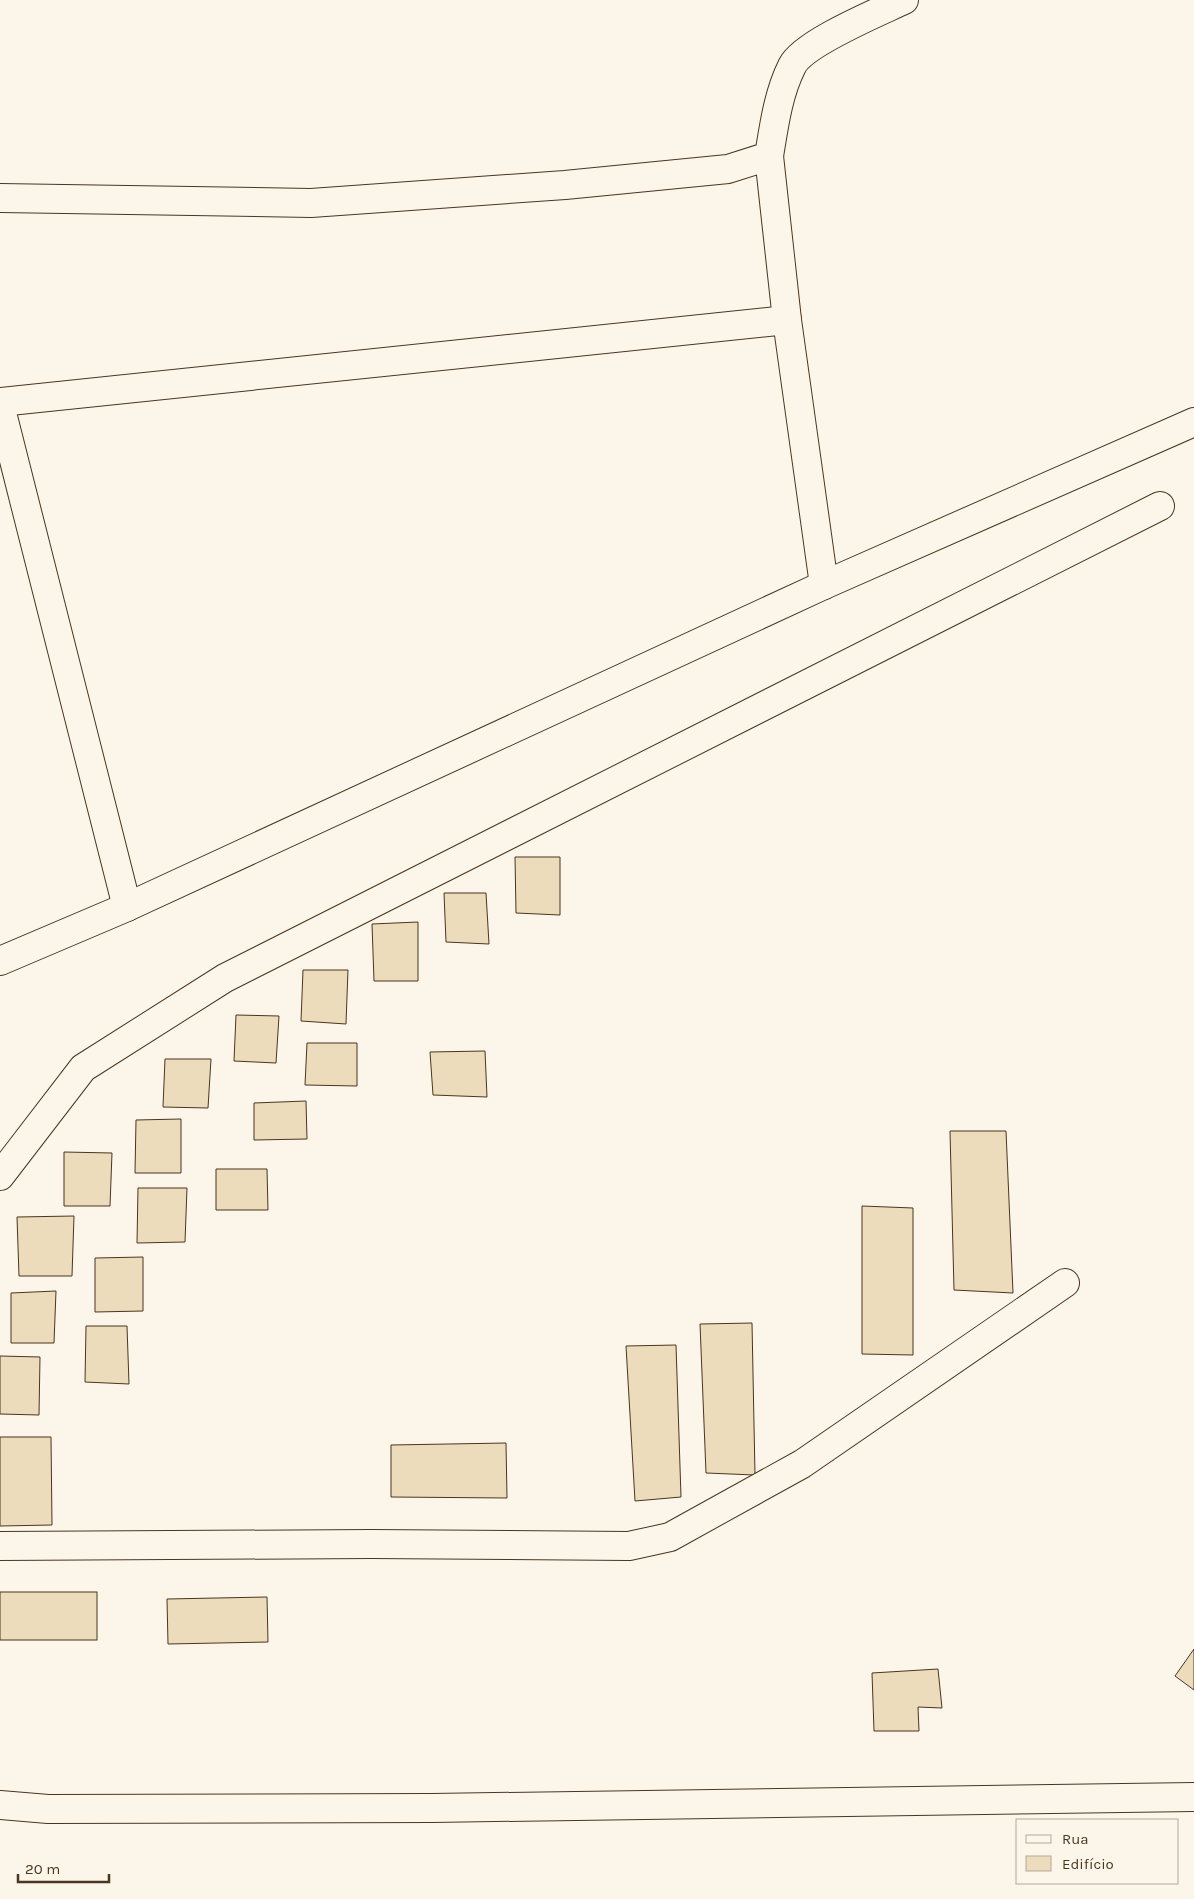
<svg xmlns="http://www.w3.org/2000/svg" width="1194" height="1899" font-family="Karla,sans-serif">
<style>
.building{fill:#ecdcbc;stroke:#4a3520}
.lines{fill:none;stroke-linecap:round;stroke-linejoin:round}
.minor-casing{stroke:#4a3520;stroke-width:30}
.minor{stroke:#fbf6e9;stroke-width:28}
</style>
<rect width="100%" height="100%" fill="#fbf6e9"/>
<g class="building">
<path d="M 515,857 L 560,857 L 560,915 L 516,913 Z"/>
<path d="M 444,893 L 486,893 L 489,944 L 446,942 Z"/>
<path d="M 418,922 L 418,981 L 374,981 L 372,924 Z"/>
<path d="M 303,970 L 348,970 L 346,1024 L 301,1021 Z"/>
<path d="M 236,1015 L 279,1016 L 276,1063 L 234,1061 Z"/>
<path d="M 307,1043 L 357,1043 L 357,1086 L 305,1085 Z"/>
<path d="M 485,1051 L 487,1097 L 433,1095 L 430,1052 Z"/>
<path d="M 165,1059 L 211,1059 L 208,1108 L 163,1107 Z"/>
<path d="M 306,1101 L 307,1139 L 254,1140 L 254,1103 Z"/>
<path d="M 181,1119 L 181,1173 L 135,1173 L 136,1120 Z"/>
<path d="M 950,1131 L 1006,1131 L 1013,1293 L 954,1290 Z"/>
<path d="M 64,1152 L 112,1153 L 110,1206 L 64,1206 Z"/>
<path d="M 216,1169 L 267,1169 L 268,1210 L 216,1210 Z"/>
<path d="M 138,1188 L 187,1188 L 185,1242 L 137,1243 Z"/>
<path d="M 862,1206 L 913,1208 L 913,1355 L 862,1354 Z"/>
<path d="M 74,1216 L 72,1276 L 19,1276 L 17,1217 Z"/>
<path d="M 143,1257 L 143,1311 L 95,1312 L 95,1258 Z"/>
<path d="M 56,1291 L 54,1343 L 11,1343 L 11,1293 Z"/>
<path d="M 752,1323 L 755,1475 L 706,1473 L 700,1324 Z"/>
<path d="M 86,1326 L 127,1326 L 129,1384 L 85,1382 Z"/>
<path d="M 676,1345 L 681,1497 L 635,1501 L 626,1346 Z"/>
<path d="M 0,1356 L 40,1357 L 39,1415 L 0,1414 Z"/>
<path d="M 0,1437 L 51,1437 L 52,1525 L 0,1526 Z"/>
<path d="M 506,1443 L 507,1498 L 391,1497 L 391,1445 Z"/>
<rect x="0" y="1592" width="97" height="48"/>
<path d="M 267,1597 L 268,1642 L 168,1644 L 167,1599 Z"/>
<path d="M 1194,1649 L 1194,1690 L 1175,1676 Z"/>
<path d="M 938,1669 L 942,1708 L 918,1707 L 919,1731 L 874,1731 L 872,1673 Z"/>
</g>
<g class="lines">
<g class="minor-casing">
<g id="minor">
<path d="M 769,156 L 787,320 L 824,585"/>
<path d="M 0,198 L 311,203 L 565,185 L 728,169 L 769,156 C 774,126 778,94 792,66 C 803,43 879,12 904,0"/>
<path d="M 0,402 L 787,320"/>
<path d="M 0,405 L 127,907"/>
<path d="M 0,961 L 127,907 L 824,585 L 1194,422"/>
<path d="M 0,1176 L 83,1068 L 225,978 L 1160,506"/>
<path d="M 0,1546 L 371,1544 L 629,1546 L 670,1537 L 802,1464 L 1065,1283"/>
<path d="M 0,1805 L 48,1809 L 432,1808 L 1194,1797"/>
</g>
</g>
<use href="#minor" class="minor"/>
</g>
<rect x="1016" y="1819" width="162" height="65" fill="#fbf6e9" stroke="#b4a999"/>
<rect x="1026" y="1835" width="25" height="8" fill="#fbf6e9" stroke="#b4a999"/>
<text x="1062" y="1844" font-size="15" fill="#4a3520">Rua</text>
<rect x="1026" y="1856" width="25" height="15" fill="#ecdcbc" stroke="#b4a999"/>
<text x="1062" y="1869" font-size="15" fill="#4a3520">Edifício</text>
<path d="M18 1874v8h91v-8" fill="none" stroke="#4a3520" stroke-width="2.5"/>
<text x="25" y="1874" font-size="15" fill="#4a3520" stroke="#fbf6e9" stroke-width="4" paint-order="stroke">20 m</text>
</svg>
